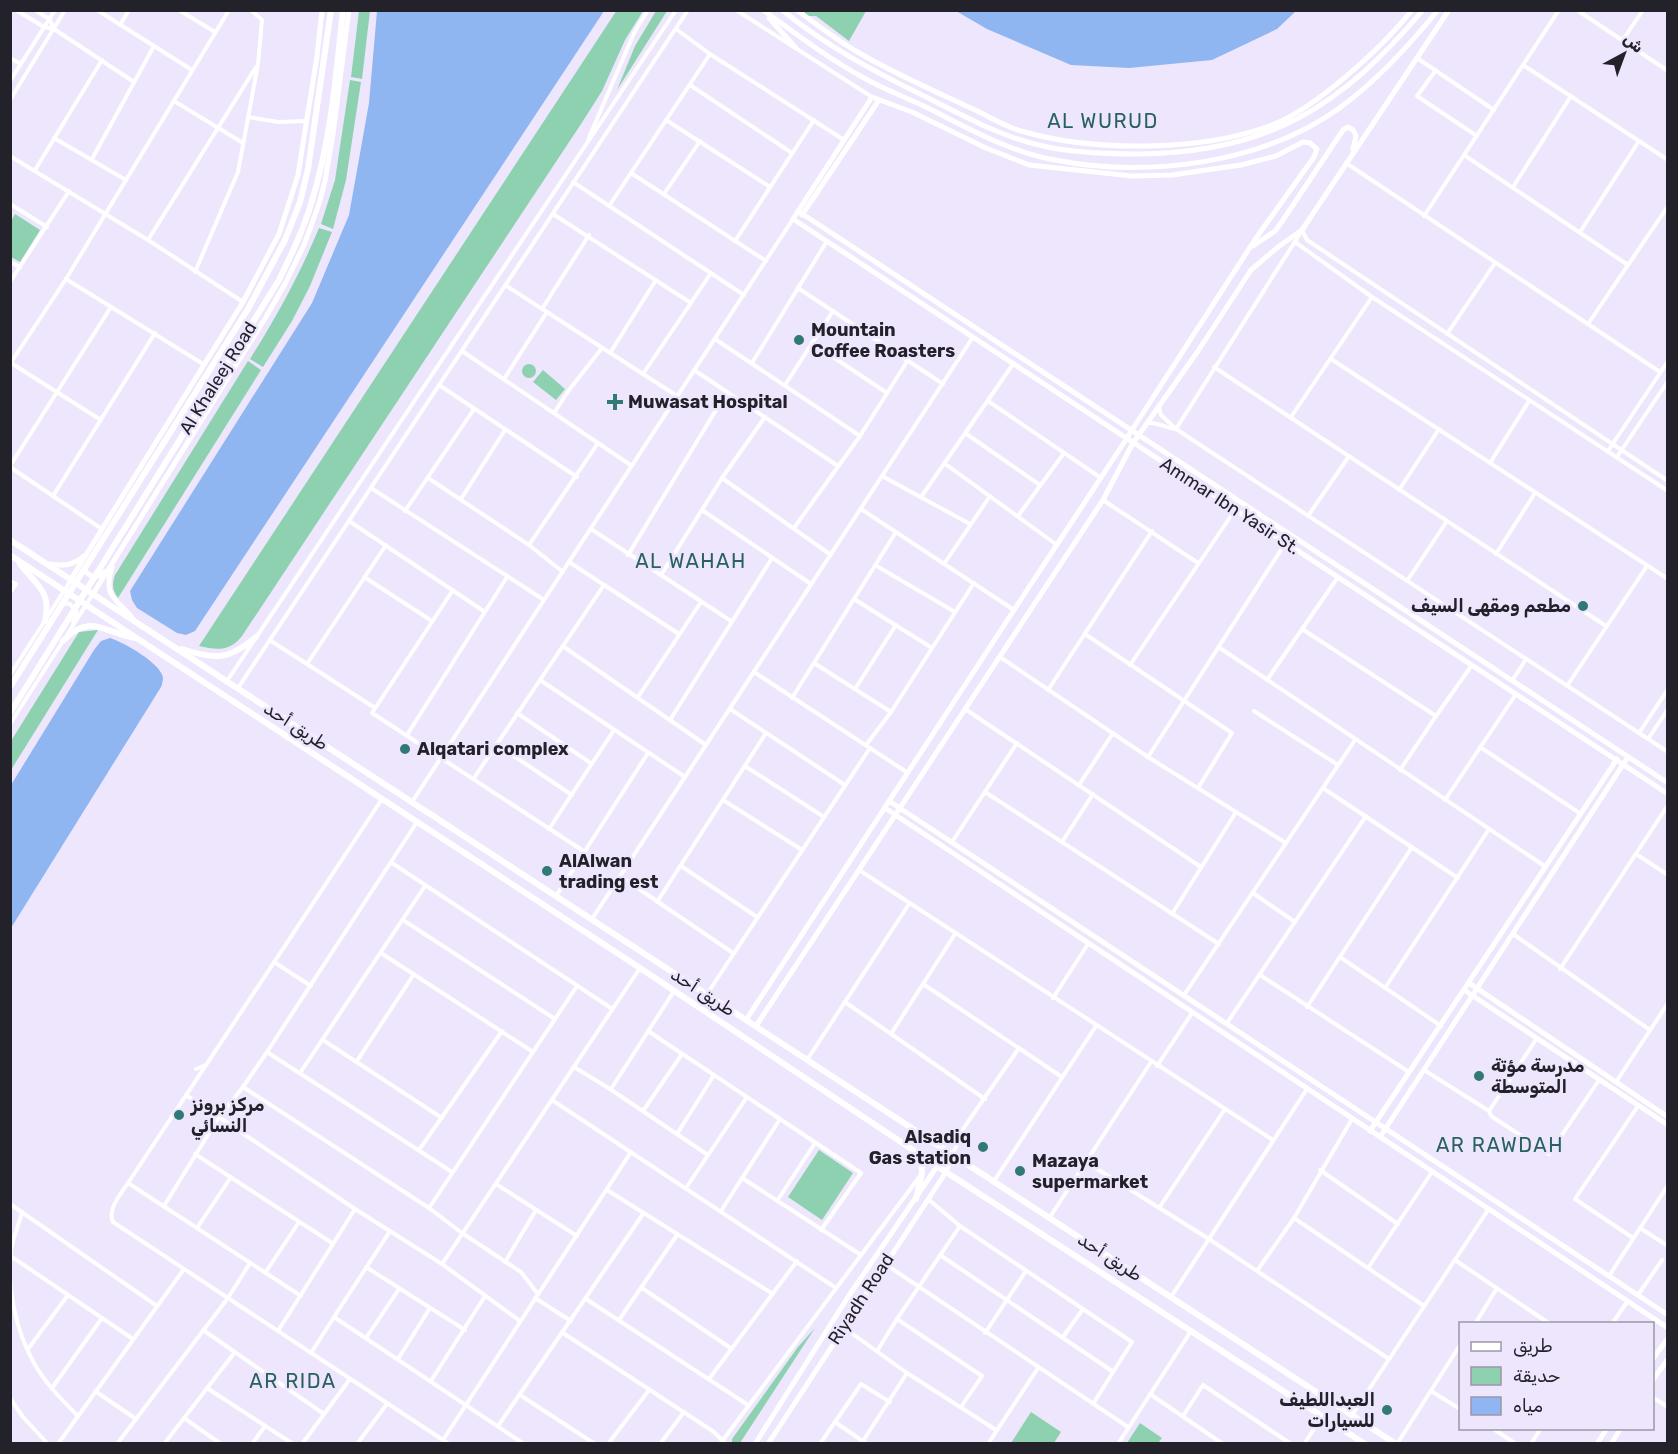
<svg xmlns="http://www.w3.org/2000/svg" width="1678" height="1454" font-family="Rubik,'Noto Sans Arabic',sans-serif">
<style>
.green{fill:#8dd1b0}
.water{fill:#8fb6f1}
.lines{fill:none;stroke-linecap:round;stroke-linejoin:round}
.street{stroke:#fff;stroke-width:4}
.secondary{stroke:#fff;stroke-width:5}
.primary{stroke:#fff;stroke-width:6}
.poi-dot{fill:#307976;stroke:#eee6fd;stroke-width:2}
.labels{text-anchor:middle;stroke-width:5;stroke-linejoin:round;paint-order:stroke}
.poi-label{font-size:18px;font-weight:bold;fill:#232129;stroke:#eee6fd;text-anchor:start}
.street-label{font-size:18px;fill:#232129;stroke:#eee6fd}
.neighbourhood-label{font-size:20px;letter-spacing:1.5px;fill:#28615f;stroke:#eee6fd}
</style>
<rect width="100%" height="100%" fill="#eee6fd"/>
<g class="green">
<path d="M 617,10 L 643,11 L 625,40 L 602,91 L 583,121 L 242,636 C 230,652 216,650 199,646 Z"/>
<path d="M 359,11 L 370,11 L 362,79 L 351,77 Z"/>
<path d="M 656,11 L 667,11 L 617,90 L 635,46 Z"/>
<path d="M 801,11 L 866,11 L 849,41 L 816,16 L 806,16 Z"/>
<path d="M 350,80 L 361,82 L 346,180 L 333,229 L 321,224 L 335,180 Z"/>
<path d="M 15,214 L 40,230 L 20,262 L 11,257 L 11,221 Z"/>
<path d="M 319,228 L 332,232 L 310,286 L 292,321 L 263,367 L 250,359 C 277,316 300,274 319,228 Z"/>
<path d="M 248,361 L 261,370 L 118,598 C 112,590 112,584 115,575 Z"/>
<circle cx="529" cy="371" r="7"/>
<path d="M 543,370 L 565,389 L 556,400 L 533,382 Z"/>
<path d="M 98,630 L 11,770 L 11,741 L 79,632 Z"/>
<path d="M 819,1150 L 853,1173 L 822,1220 L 788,1197 Z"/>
<path d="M 815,1328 L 740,1443 L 732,1443 L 732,1439 L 798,1347 Z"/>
<path d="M 1031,1412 L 1061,1432 L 1054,1443 L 1011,1443 Z"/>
<path d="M 1140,1423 L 1162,1438 L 1158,1443 L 1127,1443 Z"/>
</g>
<g class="water">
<path d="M 377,11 L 604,11 L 195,631 L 186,635 L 177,633 L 137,608 L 132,600 L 130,591 L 312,303 L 349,215 L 369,103 Z"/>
<path d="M 956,11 L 1296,11 L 1277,29 L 1212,60 L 1129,68 L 1071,65 L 987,29 Z"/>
<path d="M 110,638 C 123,642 161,663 163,678 C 163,680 162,685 161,687 L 11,928 L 11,785 L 94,650 L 101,641 Z"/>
</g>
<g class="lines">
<g class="street">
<path d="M 16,10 L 44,27 L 54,29 L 134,82"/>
<path d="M 35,10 L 49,19 L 54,28"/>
<path d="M 97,10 L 192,70"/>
<path d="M 179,10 L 215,32"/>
<path d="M 736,10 L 872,97"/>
<path d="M 1577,10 L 1668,71"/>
<path d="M 120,25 L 129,10"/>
<path d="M 676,29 L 710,54 L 844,140"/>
<path d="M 1622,41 L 1643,10"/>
<path d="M 10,58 L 21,64"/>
<path d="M 1417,58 L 1494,110"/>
<path d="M 1523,65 L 1668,160"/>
<path d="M 1436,70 L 1417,96 L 1477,136"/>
<path d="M 10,81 L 55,10"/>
<path d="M 690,85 L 792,153"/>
<path d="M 10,100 L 65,10"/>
<path d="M 174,101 L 243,143"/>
<path d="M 248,117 L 278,122 L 307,121"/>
<path d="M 666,120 L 770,187"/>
<path d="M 54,138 L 126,180"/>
<path d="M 588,140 L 634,33 L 648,10"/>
<path d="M 1464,155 L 1628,265"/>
<path d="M 10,156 L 148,240 L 243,302"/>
<path d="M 92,159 L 154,46"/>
<path d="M 1346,163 L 1660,372"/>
<path d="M 35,170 L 102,60"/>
<path d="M 631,173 L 766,261"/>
<path d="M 573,182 L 744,295"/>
<path d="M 1513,187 L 1571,96"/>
<path d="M 664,194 L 700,141"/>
<path d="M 10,204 L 47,227"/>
<path d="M 609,206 L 710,54"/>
<path d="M 553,214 L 691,303"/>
<path d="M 1424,216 L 1559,10"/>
<path d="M 1302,230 L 1307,240 L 1668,481"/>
<path d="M 1580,232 L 1639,141"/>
<path d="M 148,240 L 256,67"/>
<path d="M 735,241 L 814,120"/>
<path d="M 1295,242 L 1372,297 L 1668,491"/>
<path d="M 10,262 L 20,267"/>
<path d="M 195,272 L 238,172 L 258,64 L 262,20 L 251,10"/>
<path d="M 66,279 L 203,364"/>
<path d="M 10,282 L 69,191"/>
<path d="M 505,285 L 677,396"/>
<path d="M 798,288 L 943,384"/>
<path d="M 542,309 L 589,235"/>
<path d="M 1588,324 L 1668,206"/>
<path d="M 1447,334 L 1495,263"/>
<path d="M 715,339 L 860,436"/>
<path d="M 812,343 L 887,393"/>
<path d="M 462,351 L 632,466"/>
<path d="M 610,353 L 656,280"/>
<path d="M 1331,359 L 1668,579"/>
<path d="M 11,363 L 101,420"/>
<path d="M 752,363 L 827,241"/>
<path d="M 10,364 L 66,279 L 229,10"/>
<path d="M 1214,367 L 1606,626"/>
<path d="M 694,370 L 838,466"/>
<path d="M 643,374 L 711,273"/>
<path d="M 504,379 L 547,312"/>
<path d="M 439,385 L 577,477"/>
<path d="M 785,385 L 833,311"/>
<path d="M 988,401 L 1101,478"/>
<path d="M 1159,407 L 1161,415 L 1176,429 L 1668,752"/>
<path d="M 554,413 L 569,390 L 602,348"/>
<path d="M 1291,417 L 1372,297"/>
<path d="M 1148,423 C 1159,422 1165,428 1175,429"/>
<path d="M 1176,429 L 1301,232"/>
<path d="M 965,433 L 1040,485"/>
<path d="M 1608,451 L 1668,361"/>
<path d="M 1617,457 L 1668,381"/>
<path d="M 944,463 L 1057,545"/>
<path d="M 1490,463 L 1529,401"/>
<path d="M 10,466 L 111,307"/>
<path d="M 10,467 L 102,529"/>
<path d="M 882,476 L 970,524"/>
<path d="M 428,478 L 529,545 L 563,572"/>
<path d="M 722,478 L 831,555"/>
<path d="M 371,488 L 544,600"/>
<path d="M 1399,490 L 1439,429"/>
<path d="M 53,496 L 155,333"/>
<path d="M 921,497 L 1013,364"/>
<path d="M 461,499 L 505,430"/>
<path d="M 1103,500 L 1198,563"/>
<path d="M 861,509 L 1014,610"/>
<path d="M 702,510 L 811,584"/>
<path d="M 405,511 L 474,409"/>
<path d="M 1018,516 L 1064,453"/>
<path d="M 1308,516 L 1349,456"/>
<path d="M 349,521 L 485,612"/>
<path d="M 794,528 L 860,436 L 908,360"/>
<path d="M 591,529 L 731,621"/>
<path d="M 529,545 L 598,443"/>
<path d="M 1496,554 L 1535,493"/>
<path d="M 628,555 L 727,392"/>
<path d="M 569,562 L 679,634"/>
<path d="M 944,564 L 990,496"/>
<path d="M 875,565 L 955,612"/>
<path d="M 661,575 L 722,478 L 765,417"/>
<path d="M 364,577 L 432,621"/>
<path d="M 10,581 L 16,584 L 10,593"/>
<path d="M 1407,581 L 1447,521"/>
<path d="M 453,590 L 372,713 L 585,852"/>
<path d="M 854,599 L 932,648"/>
<path d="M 62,603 L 70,604 L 77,612 L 73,622"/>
<path d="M 1302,629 L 1436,716 L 1472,665"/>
<path d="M 1085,634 L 1232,733 L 1198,788"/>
<path d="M 67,635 L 93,594"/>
<path d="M 271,641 L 307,664 L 386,545"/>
<path d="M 564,647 L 706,745"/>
<path d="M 1220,648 L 1546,867"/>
<path d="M 1000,657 L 1148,757 L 1286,843"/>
<path d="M 814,663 L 891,712 L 974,583"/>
<path d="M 307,664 L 375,708"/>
<path d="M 1130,665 L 1235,510"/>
<path d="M 754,672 L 908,773"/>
<path d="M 10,675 L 71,580"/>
<path d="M 540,680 L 685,777"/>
<path d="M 1267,680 L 1338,577"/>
<path d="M 227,681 L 676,10"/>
<path d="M 1512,681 L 1526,659"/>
<path d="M 1567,686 L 1647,566"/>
<path d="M 238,688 L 688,10"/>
<path d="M 855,689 L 896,625"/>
<path d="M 1048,690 L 1152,531"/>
<path d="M 638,697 L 701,602"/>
<path d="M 792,698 L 896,532"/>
<path d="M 730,709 L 845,785"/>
<path d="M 965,709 L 1201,867"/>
<path d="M 1254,711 L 1338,765"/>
<path d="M 517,713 L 592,764"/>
<path d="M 670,720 L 772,558"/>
<path d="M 10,724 L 63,641"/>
<path d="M 1639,733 L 1668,689"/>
<path d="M 407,735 L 507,577"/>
<path d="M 1648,739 L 1668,709"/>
<path d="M 496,744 L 572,795"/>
<path d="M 866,745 L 891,712"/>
<path d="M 1480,747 L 1581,814"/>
<path d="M 1148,757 L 1286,542"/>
<path d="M 745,766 L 824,817"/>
<path d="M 1400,770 L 1436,716"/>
<path d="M 474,778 L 604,585"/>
<path d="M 1079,785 L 1113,733"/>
<path d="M 1323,788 L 1458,878"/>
<path d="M 985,792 L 1219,944"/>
<path d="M 382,799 L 128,1183 C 121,1194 107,1209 113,1222 L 449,1444"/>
<path d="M 723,800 L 802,850"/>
<path d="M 1445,800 L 1516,694"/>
<path d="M 412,802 L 793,219"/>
<path d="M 549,829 L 614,730"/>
<path d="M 952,842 L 1017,743"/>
<path d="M 1062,842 L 1093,794"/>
<path d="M 1636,854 L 1668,875"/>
<path d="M 392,863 L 611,1008"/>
<path d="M 681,866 L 757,917"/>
<path d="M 859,870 L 1273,1140"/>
<path d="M 620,876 L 733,953"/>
<path d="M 1253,893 L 1295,922"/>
<path d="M 556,896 L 648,753"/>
<path d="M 657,902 L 766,733"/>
<path d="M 1172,914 L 1236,812"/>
<path d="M 592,919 L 973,337"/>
<path d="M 403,920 L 555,1019"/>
<path d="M 1513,934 L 1650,1030"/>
<path d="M 381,953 L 533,1052"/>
<path d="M 1340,957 L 1441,1026"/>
<path d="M 274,962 L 311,986"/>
<path d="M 1560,969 L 1668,805"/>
<path d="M 1260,975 L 1409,1072"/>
<path d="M 923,984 L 1062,1077"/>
<path d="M 1385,988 L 1489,829"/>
<path d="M 707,994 L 870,748"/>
<path d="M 1184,995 L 1355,740"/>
<path d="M 1053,998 L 1088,944"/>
<path d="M 845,1002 L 985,1099"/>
<path d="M 1307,1007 L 1412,847"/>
<path d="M 1227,1023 L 1366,816"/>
<path d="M 648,1031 L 861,1173 L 821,1230"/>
<path d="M 891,1034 L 955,934"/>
<path d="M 323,1040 L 442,1118"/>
<path d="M 267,1052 L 452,1172"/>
<path d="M 807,1060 L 909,904"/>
<path d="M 357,1061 L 414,974"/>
<path d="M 1157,1066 L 1192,1013"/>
<path d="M 574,1067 L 610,1089 L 708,1155"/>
<path d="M 196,1069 L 206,1065"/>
<path d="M 1424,1070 L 1489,1111 L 1537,1038"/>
<path d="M 300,1073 L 425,886"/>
<path d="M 1616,1082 L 1668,1003"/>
<path d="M 243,1087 L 429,1208 L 462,1233 L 521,1272 L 538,1294"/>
<path d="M 611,1089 L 674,991"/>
<path d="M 186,1095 L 355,1209 L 442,1264 L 520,1321"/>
<path d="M 552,1100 L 836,1288"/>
<path d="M 643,1111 L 682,1054"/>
<path d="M 1489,1111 L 1491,1116 L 1549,1154 L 1599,1080"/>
<path d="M 677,1134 L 714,1075"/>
<path d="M 419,1150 L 502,1031"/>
<path d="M 195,1154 L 332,1243"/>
<path d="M 953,1154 L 963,1129 L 1019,1048"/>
<path d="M 1086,1162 L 1209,1239 L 1389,1359"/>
<path d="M 1320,1170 L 1398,1224"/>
<path d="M 742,1178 L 861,1255"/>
<path d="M 994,1181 L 1096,1026"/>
<path d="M 128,1183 L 301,1296"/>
<path d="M 496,1184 L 577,1236"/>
<path d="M 686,1188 L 747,1097"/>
<path d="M 607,1190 L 773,1294"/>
<path d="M 928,1199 L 960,1226"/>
<path d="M 777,1201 L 815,1143"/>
<path d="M 10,1204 L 157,1306"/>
<path d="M 164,1206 L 219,1117 L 243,1087 L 267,1052 L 417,822"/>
<path d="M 429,1208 L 577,986"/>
<path d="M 1159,1208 L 1225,1109"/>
<path d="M 721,1211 L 780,1119"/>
<path d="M 22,1212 C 19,1225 12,1239 11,1252 C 7,1289 16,1331 34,1363 C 45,1383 62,1400 78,1416"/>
<path d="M 1050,1217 L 1151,1062"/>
<path d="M 1294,1218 L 1424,1306"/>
<path d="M 197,1228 L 231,1177"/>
<path d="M 1640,1228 L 1668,1246"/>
<path d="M 390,1231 L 334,1317 L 524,1444"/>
<path d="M 1633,1238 L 1575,1199 L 1638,1106"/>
<path d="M 940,1255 L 1112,1371"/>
<path d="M 12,1257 L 133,1339"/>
<path d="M 1455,1260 L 1550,1324"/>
<path d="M 505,1262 L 536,1210"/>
<path d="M 442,1264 L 640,968"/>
<path d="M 885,1264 L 1128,1427"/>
<path d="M 366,1267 L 465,1330"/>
<path d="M 1368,1268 L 1432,1172"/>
<path d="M 1257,1271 L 1294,1218 L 1352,1119"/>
<path d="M 265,1273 L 299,1222"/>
<path d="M 1609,1276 L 1668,1185"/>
<path d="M 642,1288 L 732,1349"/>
<path d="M 1638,1295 L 1662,1260"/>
<path d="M 1171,1297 L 1307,1089"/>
<path d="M 535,1298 L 571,1321"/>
<path d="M 586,1299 L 748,1405"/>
<path d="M 897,1319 L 960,1226 L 1132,1342 L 1093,1404"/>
<path d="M 619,1320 L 677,1235"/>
<path d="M 1475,1324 L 1497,1288"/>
<path d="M 1612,1324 L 1627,1302"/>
<path d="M 843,1327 L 907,1373 L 996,1430"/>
<path d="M 203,1330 L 324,1414"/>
<path d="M 278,1331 L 355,1209"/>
<path d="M 563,1333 L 714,1432 L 726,1444"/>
<path d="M 985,1333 L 1026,1271"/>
<path d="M 1063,1337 L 1083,1309"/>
<path d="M 366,1338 L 399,1289"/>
<path d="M 28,1349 L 68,1295"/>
<path d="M 877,1351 L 897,1319 L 982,1376 L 961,1407"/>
<path d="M 311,1353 L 334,1317"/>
<path d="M 398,1359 L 430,1308"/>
<path d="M 709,1379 L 797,1261"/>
<path d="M 431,1381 L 485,1296"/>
<path d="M 52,1388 L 102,1318"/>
<path d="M 207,1388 L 293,1444"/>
<path d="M 95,1391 L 136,1419"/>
<path d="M 1431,1391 L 1460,1409"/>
<path d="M 1150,1394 L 1223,1444"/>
<path d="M 520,1395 L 595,1444"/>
<path d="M 1652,1397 L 1668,1407"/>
<path d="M 10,1398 L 23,1417 L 48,1444"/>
<path d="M 1352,1415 L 1488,1210"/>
<path d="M 1183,1416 L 1203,1385 L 1291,1444"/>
<path d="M 184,1418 L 221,1444"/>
<path d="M 835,1422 L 861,1384 L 890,1402"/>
<path d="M 498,1426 L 643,1214"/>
<path d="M 1492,1428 L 1516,1444"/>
<path d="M 443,1440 L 631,1152"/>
<path d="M 863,1441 L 907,1373"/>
<path d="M 58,1444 L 184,1269"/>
<path d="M 117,1444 L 228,1298 L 250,1263"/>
<path d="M 164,1444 L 235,1352"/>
<path d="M 252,1444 L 265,1426"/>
<path d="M 302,1444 L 350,1379"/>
<path d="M 357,1444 L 387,1404"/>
<path d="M 608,1444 L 649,1390"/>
<path d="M 660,1444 L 684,1412"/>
<path d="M 720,1444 L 920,1176"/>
<path d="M 820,1444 L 835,1422 L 867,1444"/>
<path d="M 988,1444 L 1038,1368"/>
<path d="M 1118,1444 L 1191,1331"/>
<path d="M 1304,1444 L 1322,1417"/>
<path d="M 1397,1444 L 1460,1345"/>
<path d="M 1531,1444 L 1541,1428"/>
</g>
<g class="secondary">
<path d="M 763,10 C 796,34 829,59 864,78 C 887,91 911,99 934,111 C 973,131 1011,152 1055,160 C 1147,178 1261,164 1338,109 C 1376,82 1408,47 1438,10"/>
<path d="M 782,10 C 826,46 875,72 926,97 C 962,115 999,136 1039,145 C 1070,153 1106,154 1138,154 C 1268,153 1341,107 1423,10"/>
<path d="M 797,10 C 818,26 838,41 861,54 C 897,75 937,92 975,110 C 990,117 1004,126 1021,131 C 1093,152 1201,152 1272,125 C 1316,108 1382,48 1412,10"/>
<path d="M 769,18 L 796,48"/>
<path d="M 798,211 L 1668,783"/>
<path d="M 802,215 L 879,100"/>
<path d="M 1253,246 L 1275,231 L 1281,223 L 1343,130 L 1348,127 L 1353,130 L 1356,136 L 1353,149"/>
<path d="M 49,564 C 64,566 72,566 84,556"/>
<path d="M 85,567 L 86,572 C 92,578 98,578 104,572"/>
<path d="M 112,567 C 102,599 118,598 133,619"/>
<path d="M 71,579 L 243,302 L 279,234 L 298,175 L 317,56 L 322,10"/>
<path d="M 93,594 L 266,317 L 285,284 L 304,245 L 319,204 L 325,181 L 333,134 L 349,10"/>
<path d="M 889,801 L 1668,1315"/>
<path d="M 885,808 L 1668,1328"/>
<path d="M 1469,983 L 1668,1117"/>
<path d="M 1464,990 L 1668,1125"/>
<path d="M 746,1020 L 1014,610 L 1127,438 L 1132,430 L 1256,238 L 1314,157 L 1317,149 L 1310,143 L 1303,142 L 1276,156 L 1241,165 L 1172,175 L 1132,176 L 1029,165 L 986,148 L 912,112 L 872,97 L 793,219 L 1668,794"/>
<path d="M 756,1026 L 1103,500 L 1133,443 L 1198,351 L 1251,270 L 1278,247 L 1302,230 L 1449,10"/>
<path d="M 1370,1131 L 1617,759"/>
<path d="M 1380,1137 L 1628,757"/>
<path d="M 1652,1360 L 1668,1338"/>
<path d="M 1652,1381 L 1668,1359"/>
<path d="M 755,1444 L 848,1297 L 938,1165 L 953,1154"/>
<path d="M 768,1444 L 946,1172 L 952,1156"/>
<path d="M 1597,1444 L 1607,1428"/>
<path d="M 1611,1444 L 1621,1428"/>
</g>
<g class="primary">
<path d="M 10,540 L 1396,1444"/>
<path d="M 10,555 L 640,968 L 946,1172 L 1365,1444"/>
<path d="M 20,564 C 36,585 52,591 45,621"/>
<path d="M 63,641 C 90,612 105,633 135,638"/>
<path d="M 182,649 C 215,660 229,660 256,637"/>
<path d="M 10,687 L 248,309 L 285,240 L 300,202 L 308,169 L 331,10"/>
<path d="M 10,713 L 279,280 C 291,255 303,231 311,204 C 331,142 336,75 343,10"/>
<path d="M 916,1199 L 922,1173 L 921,1154"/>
</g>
</g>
<g class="poi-dot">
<circle cx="799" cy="340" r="6"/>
<path d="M612 393h6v6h6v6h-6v6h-6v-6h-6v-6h6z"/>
<circle cx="1583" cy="606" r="6"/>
<circle cx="405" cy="749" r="6"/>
<circle cx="547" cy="871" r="6"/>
<circle cx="1479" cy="1076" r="6"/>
<circle cx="179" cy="1115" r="6"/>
<circle cx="983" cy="1147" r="6"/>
<circle cx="1020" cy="1171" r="6"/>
<circle cx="1387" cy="1410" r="6"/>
</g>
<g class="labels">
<g class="poi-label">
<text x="811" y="336">Mountain<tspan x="811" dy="21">Coffee Roasters</tspan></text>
<text x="628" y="408">Muwasat Hospital</text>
<text x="1571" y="612" text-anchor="end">مطعم ومقهى السيف</text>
<text x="417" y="755">Alqatari complex</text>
<text x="559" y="867">AlAlwan<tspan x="559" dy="21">trading est</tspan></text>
<text x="1491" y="1072">مدرسة مؤتة<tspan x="1491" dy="21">المتوسطة</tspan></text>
<text x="191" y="1111">مركز برونز<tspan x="191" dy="21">النسائي</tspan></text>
<text x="971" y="1143" text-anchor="end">Alsadiq<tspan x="971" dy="21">Gas station</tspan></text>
<text x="1032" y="1167">Mazaya<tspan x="1032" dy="21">supermarket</tspan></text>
<text x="1375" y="1406" text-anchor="end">العبداللطيف<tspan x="1375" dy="21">للسيارات</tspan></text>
</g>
<g class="street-label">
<text transform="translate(218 378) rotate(-58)" y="6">Al Khaleej Road</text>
<text transform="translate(1230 506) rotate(33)" y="6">Ammar Ibn Yasir St.</text>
<text transform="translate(296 726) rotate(33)" y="6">طريق أحد</text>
<text transform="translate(703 992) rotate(33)" y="6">طريق أحد</text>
<text transform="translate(1110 1257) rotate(33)" y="6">طريق أحد</text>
<text transform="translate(861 1299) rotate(-57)" y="6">Riyadh Road</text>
</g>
<g class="neighbourhood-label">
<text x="1103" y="128">AL WURUD</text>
<text x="691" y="568">AL WAHAH</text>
<text x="1500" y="1152">AR RAWDAH</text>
<text x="293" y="1388">AR RIDA</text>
</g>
</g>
<rect width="1678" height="1454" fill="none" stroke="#232129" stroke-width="24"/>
<rect x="1459" y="1322" width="195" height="108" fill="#eee6fd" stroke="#9d97a8" stroke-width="1.5"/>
<rect x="1471" y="1342" width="30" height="9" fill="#ffffff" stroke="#9d97a8" stroke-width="1.5"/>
<text x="1513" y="1352" font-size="18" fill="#232129">طريق</text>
<rect x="1471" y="1367" width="30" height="18" fill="#8dd1b0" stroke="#9d97a8" stroke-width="1.5"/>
<text x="1513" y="1382" font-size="18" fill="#232129">حديقة</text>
<rect x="1471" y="1397" width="30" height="18" fill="#8fb6f1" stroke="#9d97a8" stroke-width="1.5"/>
<text x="1513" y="1412" font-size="18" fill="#232129">مياه</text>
<g transform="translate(1624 54) rotate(41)" stroke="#eee6fd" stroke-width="4.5" paint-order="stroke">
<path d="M0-4.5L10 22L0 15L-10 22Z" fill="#232129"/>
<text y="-9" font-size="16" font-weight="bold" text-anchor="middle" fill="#232129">ش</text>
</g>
</svg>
